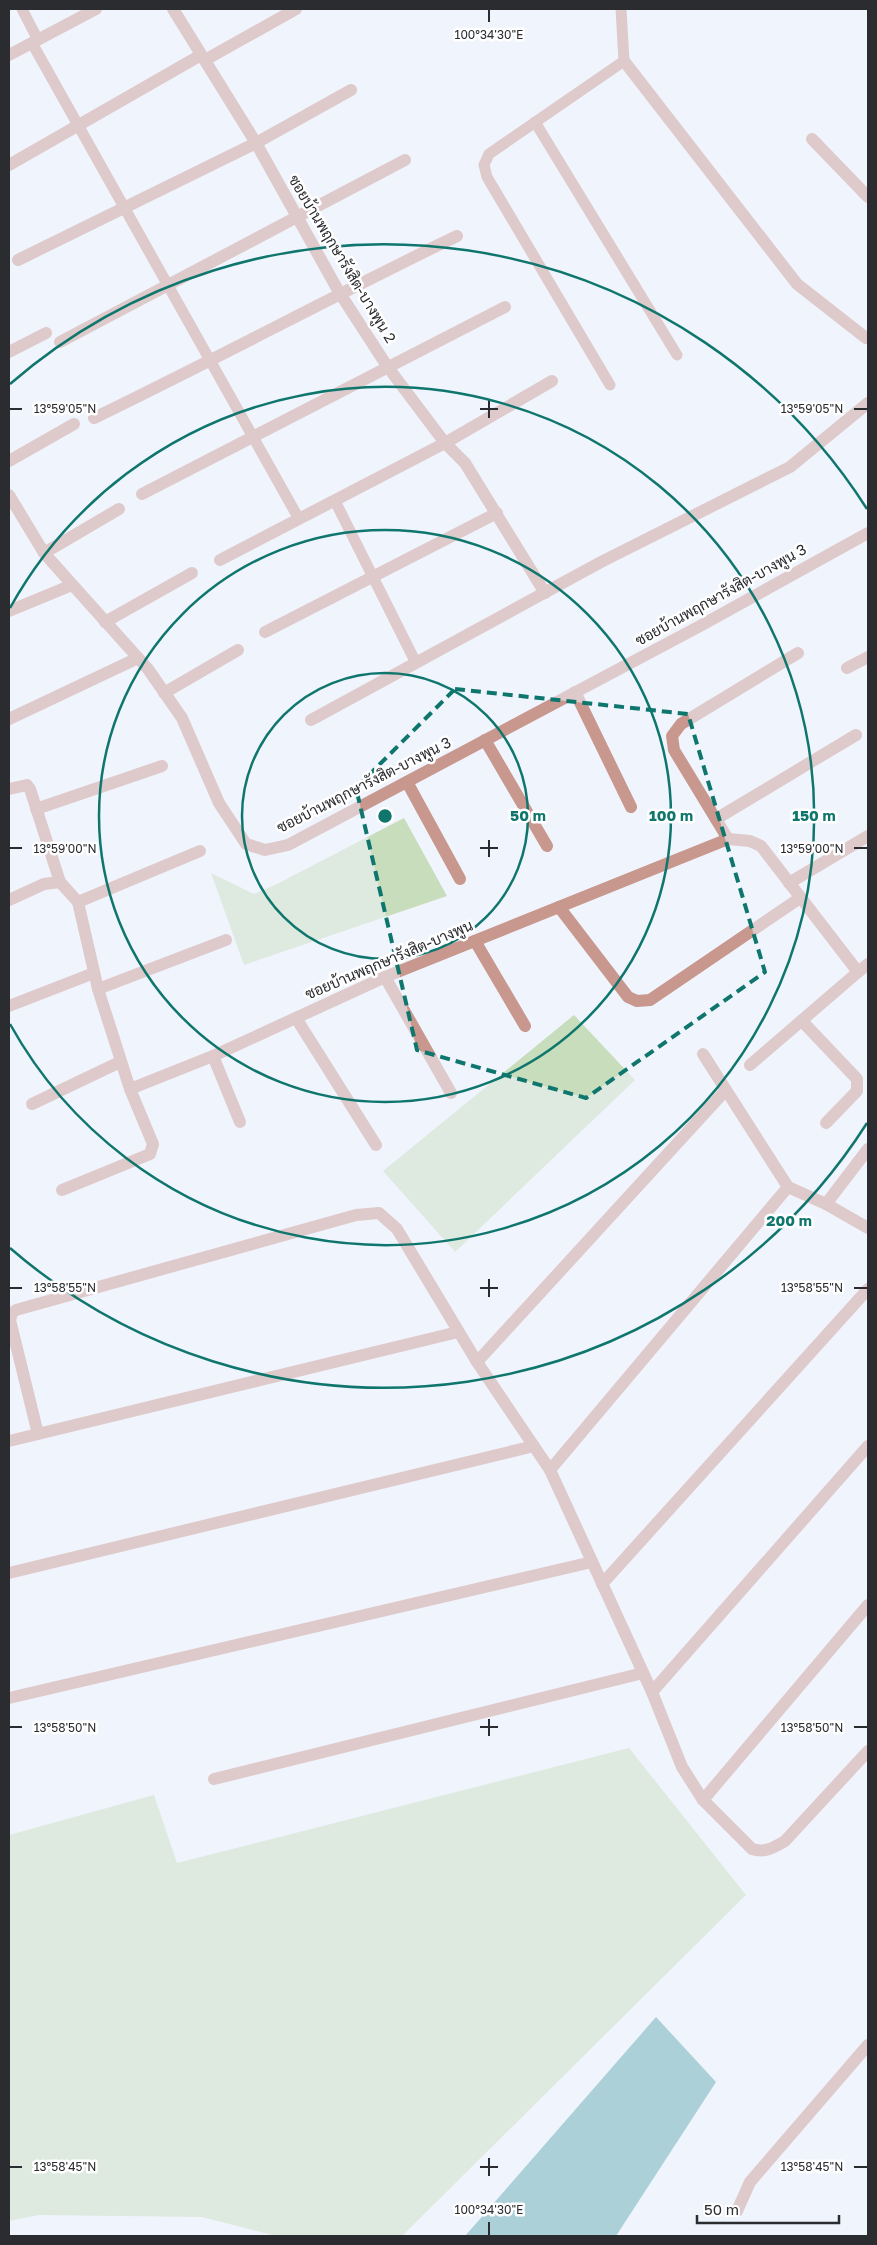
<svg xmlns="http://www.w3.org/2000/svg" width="877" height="2245" font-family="'Golos Text',Sarabun,sans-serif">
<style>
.green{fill:#c8ddbb}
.water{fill:#59a5a9}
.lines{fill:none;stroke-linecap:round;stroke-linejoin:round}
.lane{stroke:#c8978d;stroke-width:11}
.street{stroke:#c8978d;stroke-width:12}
.marked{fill:none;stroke:#0f766e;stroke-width:4;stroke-dasharray:10 6;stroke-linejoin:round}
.ticks{fill:none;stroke:#2b2c30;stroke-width:2}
.ring{fill:none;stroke:#0f766e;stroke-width:2.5}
.labels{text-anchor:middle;stroke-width:5;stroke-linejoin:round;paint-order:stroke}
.street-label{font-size:15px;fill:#2b2c30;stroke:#fff}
.ticks-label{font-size:12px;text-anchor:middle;fill:#2b2c30;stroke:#fff;stroke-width:5;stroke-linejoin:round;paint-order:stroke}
.centre{fill:#0f766e;stroke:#fff;stroke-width:2.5}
.ring-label{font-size:15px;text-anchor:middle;font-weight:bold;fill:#0f766e;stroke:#fff;stroke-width:5;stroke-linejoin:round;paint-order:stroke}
</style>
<rect width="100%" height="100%" fill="#f0f4fd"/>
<g class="green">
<path d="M 404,818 L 447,896 L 244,965 L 211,873 L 254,894 L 277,884 Z"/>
<path d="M 574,1015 L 635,1080 L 455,1252 L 383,1171 Z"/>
<path d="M 629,1748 L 746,1895 L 402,2236 L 276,2236 L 202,2217 L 39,2215 L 9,2221 L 9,1835 L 154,1795 L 177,1863 Z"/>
</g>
<path class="water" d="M 656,2017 L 716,2082 L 616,2236 L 465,2236 Z"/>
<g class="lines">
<g class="lane">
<path d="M 22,9 L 38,40"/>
<path d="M 32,43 L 299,519"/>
<path d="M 535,122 L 677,355"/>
<path d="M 610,385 L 487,177 L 484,165 L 489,154 L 624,61 L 621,9"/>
<path d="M 335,501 L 416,663"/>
</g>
<g class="street">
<path d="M 173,9 L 256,143 L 339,292 L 387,366 L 445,443 L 465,463 L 545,593"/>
<path d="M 9,55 L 96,9"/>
<path d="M 205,60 L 296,9"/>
<path d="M 624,61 L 797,284 L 866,338"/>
<path d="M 812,139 L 868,197"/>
<path d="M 9,165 L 201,55"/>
<path d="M 18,260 L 256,143 L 351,90"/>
<path d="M 60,342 L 405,160"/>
<path d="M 9,352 L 46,333"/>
<path d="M 94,418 C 216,359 335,295 457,236"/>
<path d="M 9,461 L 74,424"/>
<path d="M 142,494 L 505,307"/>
<path d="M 9,495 L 44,553 L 148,669 L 182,718 L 219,803 L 246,844 L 265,850 L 288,845 L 700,626 L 868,533"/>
<path d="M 44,553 L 119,509"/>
<path d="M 220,560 L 445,443 L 552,381"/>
<path d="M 9,611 L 72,585"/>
<path d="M 105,622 L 192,573"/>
<path d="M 265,632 L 497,513"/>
<path d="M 847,668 L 868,657"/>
<path d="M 575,692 L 631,807"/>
<path d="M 164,693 L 238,650"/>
<path d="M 9,719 L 138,658"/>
<path d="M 311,720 L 601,562 L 790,467 L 868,403"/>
<path d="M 485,740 L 547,846"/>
<path d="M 407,782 L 460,879"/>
<path d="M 9,789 L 27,785 L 30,789 L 60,882"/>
<path d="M 36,809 L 162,766"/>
<path d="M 716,819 L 856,735"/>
<path d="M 728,839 L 674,750 L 672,736 L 681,724 L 798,653"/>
<path d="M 789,883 L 868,836"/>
<path d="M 9,900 L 44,884 L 60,882 L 78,902 L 98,989 L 130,1089 L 213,1056 L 385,977 L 728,839 L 750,841 L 761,846 L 858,972 L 868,964"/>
<path d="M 78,902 L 200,851"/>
<path d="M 559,907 L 628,997 L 637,1001 L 650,1000 L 800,898"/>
<path d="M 475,941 L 525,1026"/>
<path d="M 385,977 L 451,1093"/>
<path d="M 98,989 L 226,940"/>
<path d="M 9,1006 L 94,973"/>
<path d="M 296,1018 L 376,1145"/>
<path d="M 802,1021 L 857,1079 L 857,1091 L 826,1123"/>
<path d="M 703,1054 L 788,1187 L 826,1204 L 868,1228"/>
<path d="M 213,1056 L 240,1122"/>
<path d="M 750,1065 L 858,972"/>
<path d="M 32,1104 L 120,1062"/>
<path d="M 62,1190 L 150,1154 L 153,1144 L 130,1089"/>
<path d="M 826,1204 L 868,1149"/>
<path d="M 477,1362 L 726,1090"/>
<path d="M 38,1434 L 10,1320 L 12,1313 L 16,1310 L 356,1215 L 379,1213 L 397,1229 L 477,1362 L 550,1470 L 652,1692 L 682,1767 L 703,1800 L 752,1849 C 765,1853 773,1848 785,1841 L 868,1751"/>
<path d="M 9,1441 L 458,1332"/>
<path d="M 550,1470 L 788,1187"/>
<path d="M 9,1573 L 534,1446"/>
<path d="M 602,1584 L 868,1289"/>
<path d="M 652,1692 L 868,1446"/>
<path d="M 9,1698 L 592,1562"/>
<path d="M 214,1779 L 643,1673"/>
<path d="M 703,1800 L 868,1605"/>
<path d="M 737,2211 L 750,2182 L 868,2045"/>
</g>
</g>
<path d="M0 0H877V2245H0ZM 455,689 L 688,714 L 765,972 L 586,1098 L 417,1050 L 356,788 Z" fill="#f0f4fd" fill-opacity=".55" fill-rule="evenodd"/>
<path class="marked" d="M 455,689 L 688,714 L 765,972 L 586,1098 L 417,1050 L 356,788 Z"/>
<path class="ticks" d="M 489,10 L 489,22M 489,400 L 489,418M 10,409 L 22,409M 480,409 L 498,409M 854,409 L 867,409M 489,840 L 489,857M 10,848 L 22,848M 480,848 L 498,848M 854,848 L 867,848M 489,1279 L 489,1297M 10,1288 L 22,1288M 480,1288 L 498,1288M 854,1288 L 867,1288M 489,1719 L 489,1736M 10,1727 L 22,1727M 480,1727 L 498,1727M 854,1727 L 867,1727M 489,2158 L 489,2176M 10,2167 L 22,2167M 480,2167 L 498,2167M 854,2167 L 867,2167M 489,2222 L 489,2235"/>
<g class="ring">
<circle cx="385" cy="816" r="143"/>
<circle cx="385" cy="816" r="286"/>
<path d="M10 608A429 429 0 1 1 10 1024"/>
<path d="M867 1123A572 572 0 0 1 10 1248M10 384A572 572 0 0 1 867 509"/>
</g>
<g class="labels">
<g class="street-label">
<text transform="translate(342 259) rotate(59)" y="5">ซอยบ้านพฤกษารังสิต-บางพูน 2</text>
<text transform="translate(721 595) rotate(-29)" y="5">ซอยบ้านพฤกษารังสิต-บางพูน 3</text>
<text transform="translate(364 785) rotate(-27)" y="5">ซอยบ้านพฤกษารังสิต-บางพูน 3</text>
<text transform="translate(389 960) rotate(-23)" y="5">ซอยบ้านพฤกษารังสิต-บางพูน</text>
</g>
</g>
<g class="ticks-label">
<text x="489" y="39">100°34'30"E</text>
<text x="65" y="413">13°59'05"N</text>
<text x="812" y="413">13°59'05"N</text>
<text x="65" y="853">13°59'00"N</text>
<text x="812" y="853">13°59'00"N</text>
<text x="65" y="1292">13°58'55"N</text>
<text x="812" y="1292">13°58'55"N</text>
<text x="65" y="1732">13°58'50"N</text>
<text x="812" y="1732">13°58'50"N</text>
<text x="65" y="2171">13°58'45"N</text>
<text x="812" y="2171">13°58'45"N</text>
<text x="489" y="2214">100°34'30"E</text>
</g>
<circle cx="385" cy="816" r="8" class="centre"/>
<g class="ring-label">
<text x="528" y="821">50 m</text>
<text x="671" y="821">100 m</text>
<text x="814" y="821">150 m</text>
<text x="789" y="1226">200 m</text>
</g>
<rect width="877" height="2245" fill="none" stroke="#2b2c30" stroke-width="20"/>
<path d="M697 2215v8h142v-8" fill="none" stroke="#2b2c30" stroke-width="2.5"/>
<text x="704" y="2215" font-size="15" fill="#2b2c30" stroke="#ffffff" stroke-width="4" paint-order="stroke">50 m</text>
</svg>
